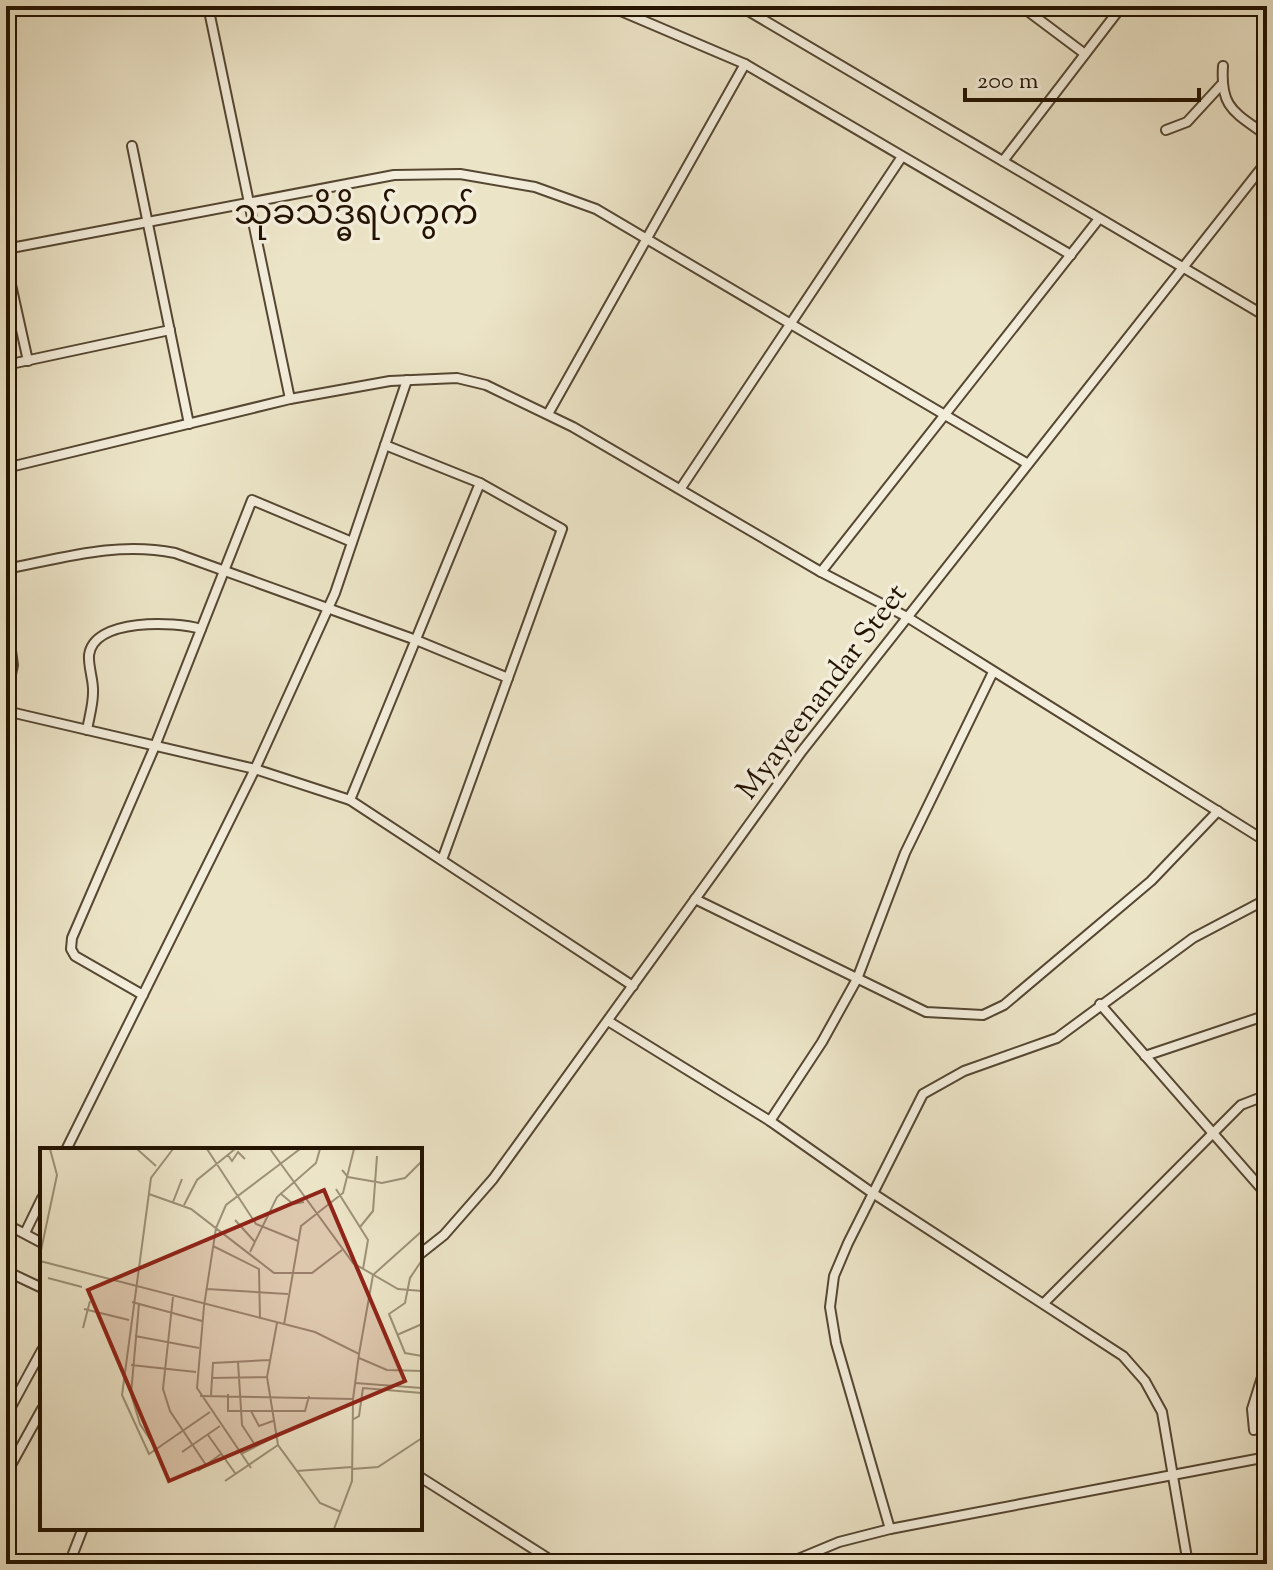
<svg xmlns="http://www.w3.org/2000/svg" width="1273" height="1570" font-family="'Sorts Mill Goudy','Noto Sans Myanmar',serif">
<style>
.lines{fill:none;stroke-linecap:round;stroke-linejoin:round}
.minor-casing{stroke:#554732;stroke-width:12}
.minor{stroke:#f3eddb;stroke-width:8}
.labels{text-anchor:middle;stroke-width:7;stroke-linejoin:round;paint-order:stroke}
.street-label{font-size:30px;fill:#231300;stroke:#f3eddb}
.quarter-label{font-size:34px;fill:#231300;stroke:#f3eddb}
.inset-road{fill:none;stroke:#9c9077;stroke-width:2}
.view{fill:#8f2418;fill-opacity:0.15;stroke:#8f2418;stroke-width:4}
.inset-edge{fill:none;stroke:#231300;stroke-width:4}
</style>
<rect width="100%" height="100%" fill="#ece4c7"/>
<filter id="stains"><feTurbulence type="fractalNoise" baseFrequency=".0025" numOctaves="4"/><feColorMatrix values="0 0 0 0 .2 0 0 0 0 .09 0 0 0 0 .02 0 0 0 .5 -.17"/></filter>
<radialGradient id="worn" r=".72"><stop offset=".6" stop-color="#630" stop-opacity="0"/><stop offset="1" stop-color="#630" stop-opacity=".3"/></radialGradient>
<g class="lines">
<g class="minor-casing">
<g id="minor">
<path d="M 208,6 L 290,399"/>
<path d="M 609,6 L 745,64 L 1071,255"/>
<path d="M 740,6 L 1267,317"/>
<path d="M 1021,6 L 1085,54"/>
<path d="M 1223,66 C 1220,109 1235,112 1267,136"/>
<path d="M 1166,130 L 1187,122 L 1221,85"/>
<path d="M 132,146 L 189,424"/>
<path d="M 1003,161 L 1122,6"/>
<path d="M 6,249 L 394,175 L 460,174 L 535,187 L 596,209 L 1028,464"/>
<path d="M 6,262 L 28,361"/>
<path d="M 6,365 L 170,330"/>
<path d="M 548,414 L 745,64"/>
<path d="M 385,445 L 480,483 L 562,529 L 442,860"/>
<path d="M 6,468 L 290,399 L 390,381 L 457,378 L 486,385 L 573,427 L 821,572 L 907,617 L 1267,842"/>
<path d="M 681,488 L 901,158"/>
<path d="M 6,569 C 63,558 117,541 175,553 L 416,640 L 508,678"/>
<path d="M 821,572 L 1098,220"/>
<path d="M 6,614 L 13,665 L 6,698"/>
<path d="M 6,711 L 255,769 L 350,800 L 633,986"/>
<path d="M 87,730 C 89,718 93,705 93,693 C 94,681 88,667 89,655 C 94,618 175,621 201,629"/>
<path d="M 350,800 L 480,483"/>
<path d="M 695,899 L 926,1012 L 983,1015 L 1004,1005 L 1151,881 L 1218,811"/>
<path d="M 143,995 L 75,956 L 71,949 L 72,938 L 155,746 L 252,500 L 352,542"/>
<path d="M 1100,1004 L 1267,1195"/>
<path d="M 608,1021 L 770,1121 L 871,1192 L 1123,1356 L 1145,1381 L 1162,1412 L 1188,1564"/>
<path d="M 1145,1056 L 1267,1015"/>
<path d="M 770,1121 L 822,1042 L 857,979 L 905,853 L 993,672"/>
<path d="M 66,1150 L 255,769 L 335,593 L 407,380"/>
<path d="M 6,1224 L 42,1243"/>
<path d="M 25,1233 L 42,1198"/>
<path d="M 420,1254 L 444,1235 L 493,1179 L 802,751 L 1267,161"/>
<path d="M 6,1271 L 42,1288"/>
<path d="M 1044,1303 L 1241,1105 L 1267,1095"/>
<path d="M 6,1416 L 42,1350"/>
<path d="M 1254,1430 L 1252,1409 L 1267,1361"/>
<path d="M 6,1474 L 42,1409"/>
<path d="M 420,1477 L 557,1564"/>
<path d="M 890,1529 L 836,1343 L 830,1307 L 834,1276 L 848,1243 L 923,1094 L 964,1071 L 1057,1038 L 1193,938 L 1267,899"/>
<path d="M 69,1564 L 83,1528"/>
<path d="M 786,1564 L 839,1542 L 890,1529 L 1267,1457"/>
</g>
</g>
<use href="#minor" class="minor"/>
</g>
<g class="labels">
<g class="street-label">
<text transform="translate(821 691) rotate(-53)" y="10">Myayeenandar Steet</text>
</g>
<g class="quarter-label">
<text x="356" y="224">သုခသိဒ္ဓိရပ်ကွက်</text>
</g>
</g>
<g transform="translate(40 1148)">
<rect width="382" height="382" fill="#ece4c7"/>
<path class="inset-road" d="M 97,1 L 116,18M 133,1 L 111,30 L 82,247 L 109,306 L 170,264M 167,1 L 216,76 L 258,93M 230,1 L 313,115 L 358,141 L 382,143M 188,7 L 192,13 L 198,4 L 205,11M 302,22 L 308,29 L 342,35 L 365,30 L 382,13M 296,41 L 328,92 L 323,121M 240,45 L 253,56 L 264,54M 109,46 L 151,61 L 234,125 L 272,125 L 302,102M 133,54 L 142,31M 144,57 L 157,32 L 195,1M 195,72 L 215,94M 320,79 L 333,63 L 337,8M 173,98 L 219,121 L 220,171M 210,104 L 237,49 L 276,15 L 280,1M 0,107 L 17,27 L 10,1M 382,112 L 370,130 L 365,155 L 349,166 L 365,205 L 382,208M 0,113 L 275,184 L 319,206 L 333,127 L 382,83M 8,130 L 42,139M 167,141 L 248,146M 133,149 L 123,241 L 130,263 L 166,317M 92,154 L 162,173M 99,156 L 91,246 L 100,276 L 117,302M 44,161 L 89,172M 237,175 L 227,229 L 238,297 L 257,323 L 312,319M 244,177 L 261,78 L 303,45 L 314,1M 43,180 L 50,153M 357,187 L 382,176M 95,188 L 159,200M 319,210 L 347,222 L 382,223M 198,214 L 202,277 L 215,297M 91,217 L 156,224M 171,230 L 227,229M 315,235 L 382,240M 188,246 L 188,263 L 265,263 L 269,248M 171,247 L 173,215 L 230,212M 160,248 L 313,251M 211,263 L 219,278 L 233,273M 312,272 L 319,268 L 323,240 L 382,245M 168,287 L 195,325M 142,304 L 180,278M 201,306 L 236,288M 211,320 L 157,240 L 164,158 L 176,80 L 186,57 L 260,1M 312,321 L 338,319 L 382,290M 158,323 L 181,306M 257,323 L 280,355 L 301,364M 185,333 L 238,297M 294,381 L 312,333 L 313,251 L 319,206"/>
<path class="view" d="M 284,42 L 365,233 L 129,333 L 48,142 Z"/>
<rect width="382" height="382" class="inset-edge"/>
</g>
<rect width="1273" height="1570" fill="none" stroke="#ece4c7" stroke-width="32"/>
<rect x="8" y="8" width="1257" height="1554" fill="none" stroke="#231300" stroke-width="4"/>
<rect x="16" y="16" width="1241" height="1538" fill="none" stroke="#231300" stroke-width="2"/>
<path d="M965 88v12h234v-12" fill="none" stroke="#231300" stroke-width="4"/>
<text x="977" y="88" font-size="24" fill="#231300" stroke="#f3eddb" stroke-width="6" paint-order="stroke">200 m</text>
<rect width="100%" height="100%" filter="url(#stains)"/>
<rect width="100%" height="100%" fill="url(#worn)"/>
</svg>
